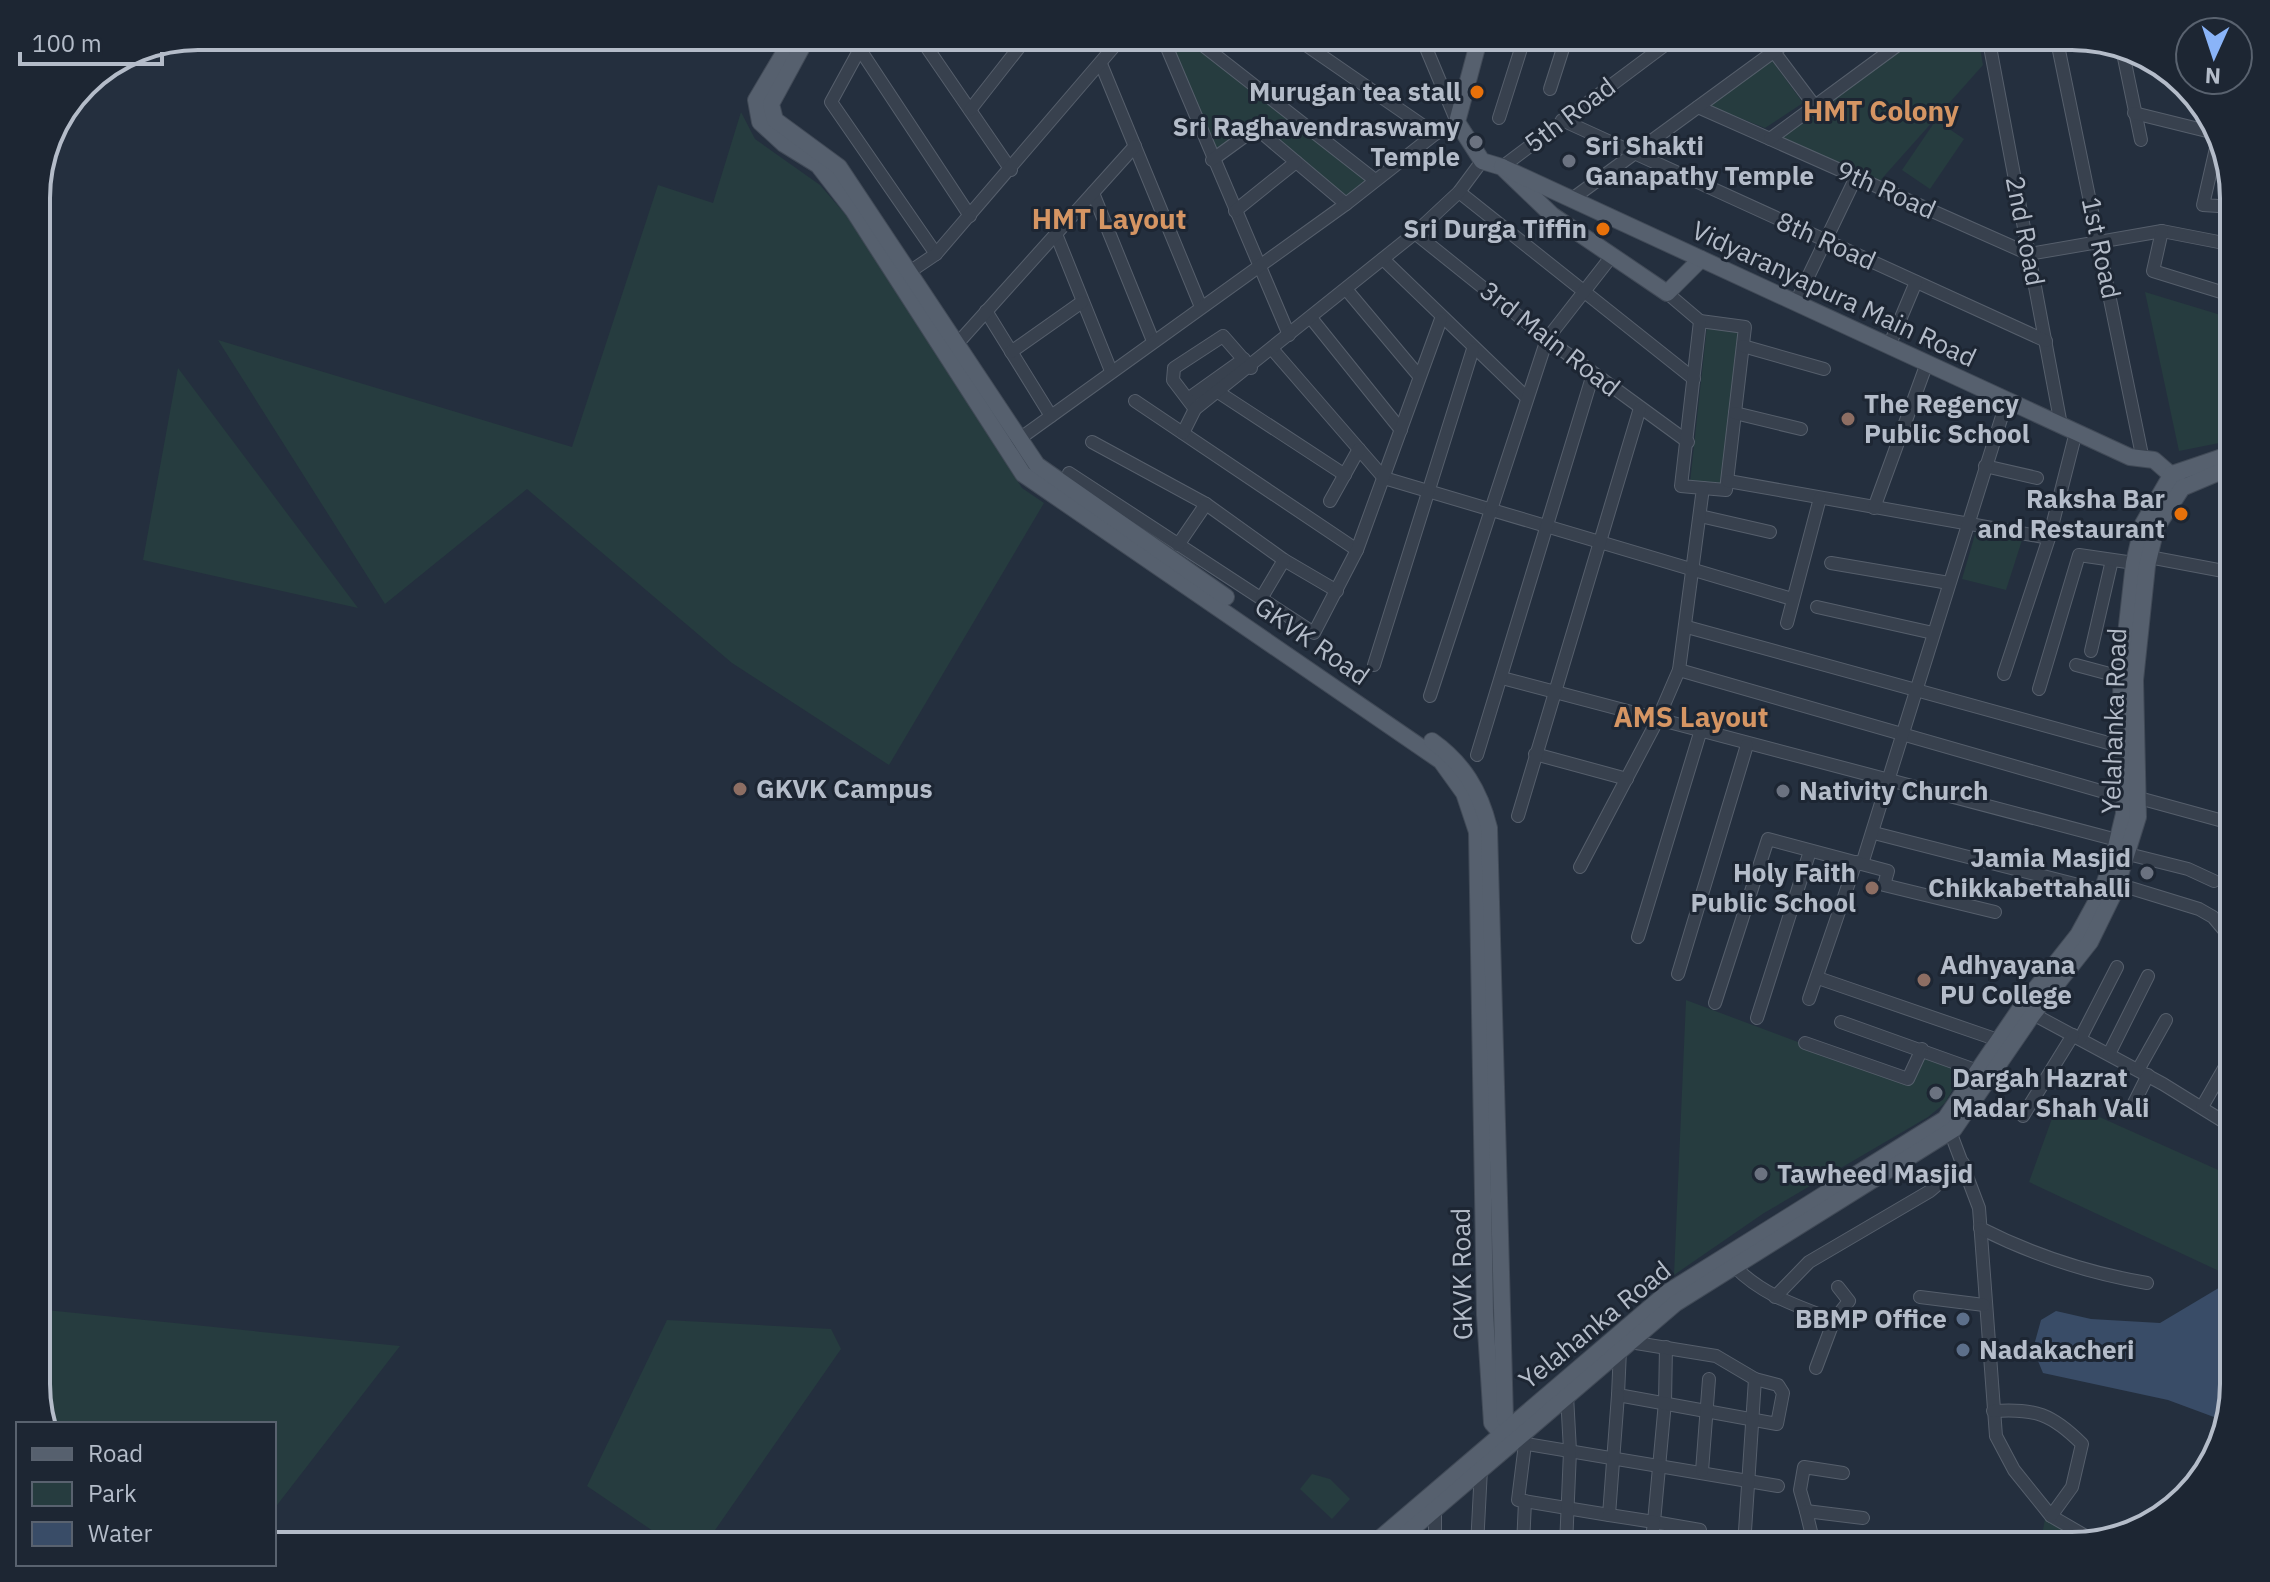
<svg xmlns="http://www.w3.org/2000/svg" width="2270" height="1582" font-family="'IBM Plex Sans',sans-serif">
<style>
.green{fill:#263c3f}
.water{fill:#394c67}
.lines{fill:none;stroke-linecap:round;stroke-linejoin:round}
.minor-casing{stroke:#565f6c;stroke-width:14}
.major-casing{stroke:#414a57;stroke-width:18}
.minor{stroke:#38414e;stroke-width:12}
.major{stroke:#56606e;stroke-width:16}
.food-dot{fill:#e8710a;stroke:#1d2633;stroke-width:3}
.worship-dot{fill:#6b7280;stroke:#1d2633;stroke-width:3}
.education-dot{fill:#8d6e63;stroke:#1d2633;stroke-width:3}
.service-dot{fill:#5c6f8a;stroke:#1d2633;stroke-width:3}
.labels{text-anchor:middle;stroke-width:6;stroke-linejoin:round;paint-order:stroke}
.poi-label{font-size:26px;font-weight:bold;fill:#b4bcc9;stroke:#1d2633;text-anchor:start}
.street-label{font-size:26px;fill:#b4bcc9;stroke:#1d2633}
.neighbourhood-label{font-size:28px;font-weight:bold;fill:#d59563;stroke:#1d2633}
.rim{fill:none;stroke:#b4bcc9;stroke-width:4}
</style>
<rect width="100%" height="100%" fill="#242f3e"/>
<g class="green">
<path d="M 1165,36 L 1186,36 L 1371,180 L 1346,200 L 1256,125 L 1213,155 Z"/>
<path d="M 1917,36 L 1978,36 L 1983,65 L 1878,183 L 1780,137 Z"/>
<path d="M 1771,59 L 1803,103 L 1765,128 L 1707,105 Z"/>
<path d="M 741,112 L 755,139 L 820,185 L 852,222 L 1022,488 L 1044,503 L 889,765 L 732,663 L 527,489 L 385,604 L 218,340 L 572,447 L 658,185 L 713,203 Z"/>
<path d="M 1936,120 L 1964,139 L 1930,189 L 1902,170 Z"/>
<path d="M 2145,292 L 2234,319 L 2234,349 L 2225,381 L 2234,385 L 2234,440 L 2179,451 Z"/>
<path d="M 1707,326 L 1740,329 L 1722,486 L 1690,482 Z"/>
<path d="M 178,368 L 358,608 L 143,560 Z"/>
<path d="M 1976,531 L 2023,537 L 2006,590 L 1962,579 Z"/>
<path d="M 1686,1000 L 1910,1084 L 1925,1054 L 1965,1068 L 1945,1103 L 1928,1117 L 1764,1213 L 1674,1275 Z"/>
<path d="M 2059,1099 L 2234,1177 L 2234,1278 L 2029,1182 Z"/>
<path d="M 47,1133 L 36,1233 L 36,1145 Z"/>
<path d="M 36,1309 L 400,1346 L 274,1509 L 274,1424 L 45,1424 L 36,1394 Z"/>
<path d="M 667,1320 L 831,1329 L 841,1349 L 704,1546 L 675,1546 L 587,1486 Z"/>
<path d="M 1312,1474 L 1330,1479 L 1350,1499 L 1332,1519 L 1300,1489 Z"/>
<path d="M 2045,1519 L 2084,1543 L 2040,1546 Z"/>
</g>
<path class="water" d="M 2222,1286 L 2234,1288 L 2234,1384 L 2222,1420 L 2168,1400 L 2043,1373 L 2033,1349 L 2041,1320 L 2056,1311 L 2091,1319 L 2160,1323 Z"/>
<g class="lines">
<g class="minor-casing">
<g id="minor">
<path d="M 867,36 L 831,102 L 936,254"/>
<path d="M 919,36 L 1011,170"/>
<path d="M 1162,36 L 1289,335"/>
<path d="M 1191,36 L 1375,180"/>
<path d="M 1293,36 L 1435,134"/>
<path d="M 1762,36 L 1814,105"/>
<path d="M 1988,36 L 2061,425"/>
<path d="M 2056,36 L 2143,460"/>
<path d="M 2094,44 L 2103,46"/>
<path d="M 1606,45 L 1609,36"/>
<path d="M 859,48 L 970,216"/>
<path d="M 2123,53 L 2141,140"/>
<path d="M 1101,64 L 1201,307"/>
<path d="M 1550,89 L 1567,36"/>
<path d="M 1698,107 L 2029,254 L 2162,231 L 2234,245"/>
<path d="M 970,110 L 1028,36"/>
<path d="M 2134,113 L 2219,134"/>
<path d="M 1499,118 L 1525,36"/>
<path d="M 1562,120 L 2046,341"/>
<path d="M 2219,135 L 2203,205 L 2234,207"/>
<path d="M 1770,139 L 1910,36"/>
<path d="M 1212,160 L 1256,128 L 1346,204"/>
<path d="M 1502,167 L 1677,36"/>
<path d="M 1459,192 L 1694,379"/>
<path d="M 1093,193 L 1153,341"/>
<path d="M 1572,199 L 1795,36"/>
<path d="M 1235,211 L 1296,162"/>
<path d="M 2162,231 L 2153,271 L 2234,296"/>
<path d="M 1415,233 L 1547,339 L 1688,442"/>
<path d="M 1056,234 L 1111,371"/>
<path d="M 1383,259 L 1526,397"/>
<path d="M 902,277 L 936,254 L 1123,36"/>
<path d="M 1346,289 L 1419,376"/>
<path d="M 1796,302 L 1856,177"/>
<path d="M 986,311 L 1051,416"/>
<path d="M 1311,318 L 1401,430"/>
<path d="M 1700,321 L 1745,327 L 1726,490 L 1703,488"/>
<path d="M 957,344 L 1135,146"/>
<path d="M 1743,346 L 1824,369"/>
<path d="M 1889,346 L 1916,282"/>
<path d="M 1273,350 L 1384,478 L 1792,599"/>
<path d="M 1011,352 L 1082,302"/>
<path d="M 1218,392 L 1345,475"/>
<path d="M 1188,399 L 1244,359"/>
<path d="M 1135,401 L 1357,550"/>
<path d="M 1195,409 L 1173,380 L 1174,368 L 1223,336 L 1251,368"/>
<path d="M 1735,413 L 1801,429"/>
<path d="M 1183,433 L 1195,409 L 1415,233 L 1459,192 L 1482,161"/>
<path d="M 1015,442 L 1346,204 L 1435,134 L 1457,122 L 1421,36"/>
<path d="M 1092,442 L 1206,504 L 1284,560 L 1337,591"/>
<path d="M 1985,466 L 2037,478"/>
<path d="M 1069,473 L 1314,633 L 1357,550 L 1441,319"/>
<path d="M 1728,481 L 2049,538"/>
<path d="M 1330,501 L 1359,449"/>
<path d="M 1874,508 L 1927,363"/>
<path d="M 1700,516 L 1770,532"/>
<path d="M 1178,545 L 1206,504"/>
<path d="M 2149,557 L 2234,573"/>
<path d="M 1831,563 L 1949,583"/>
<path d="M 1262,597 L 1284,560"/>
<path d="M 1817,607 L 1933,633"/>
<path d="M 1787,623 L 1820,498"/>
<path d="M 1687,627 L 2123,747"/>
<path d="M 2091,651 L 2112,560"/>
<path d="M 1374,665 L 1473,349"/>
<path d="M 2076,665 L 2121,677"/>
<path d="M 1679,670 L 2125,798"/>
<path d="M 2004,674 L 2049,538 L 2076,432"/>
<path d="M 1502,678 L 2117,840"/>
<path d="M 2039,689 L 2079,555 L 2134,563"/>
<path d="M 1430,696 L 1547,339 L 1611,257"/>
<path d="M 2234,727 L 2231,734 L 2234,739"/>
<path d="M 1535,754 L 1627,779"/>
<path d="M 1477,755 L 1593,374"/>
<path d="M 2139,798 L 2234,824"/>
<path d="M 1518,816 L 1640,408"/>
<path d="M 1874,833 L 2102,891"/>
<path d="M 2128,854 L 2188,869 L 2214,881"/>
<path d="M 1862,864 L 2007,400"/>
<path d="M 1580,867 L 1657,721 L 1679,670 L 1703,488 L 1681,486 L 1700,321 L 1667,293"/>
<path d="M 2111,882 L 2199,909 L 2213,917 L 2234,942"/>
<path d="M 1638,937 L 1700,733"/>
<path d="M 1678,974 L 1747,745"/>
<path d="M 1818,978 L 1998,1040"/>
<path d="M 1809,999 L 1856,862"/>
<path d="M 1715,1003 L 1768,839 L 1888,871 L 1884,885 L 1995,912"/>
<path d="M 2033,1014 L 2163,1084 L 2234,1128"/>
<path d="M 1757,1018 L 1810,851"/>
<path d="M 1841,1022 L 1978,1071"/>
<path d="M 2080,1039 L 2117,967"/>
<path d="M 1805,1043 L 1908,1079 L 1922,1049"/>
<path d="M 2109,1054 L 2148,976"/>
<path d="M 2138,1070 L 2166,1020"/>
<path d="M 2133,1105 L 2148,1075"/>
<path d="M 2202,1107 L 2234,1051"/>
<path d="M 2023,1116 L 2073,1035"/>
<path d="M 1948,1126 L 1979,1208 L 1996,1436 L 2014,1470 L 2051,1516 L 2094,1541"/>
<path d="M 1980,1228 C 2033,1255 2088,1273 2147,1283"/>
<path d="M 1734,1266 C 1762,1295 1797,1306 1834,1320 L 1816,1368"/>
<path d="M 1775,1297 L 1809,1262 L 1930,1191 L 1963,1163"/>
<path d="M 1920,1297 L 1984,1305"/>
<path d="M 1834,1320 L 1849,1301 L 1838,1287"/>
<path d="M 1666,1347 L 1665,1402 L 1654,1522 L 1700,1530"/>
<path d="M 1620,1350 L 1618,1395 L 1777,1424 L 1783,1393 L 1778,1385 L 1755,1379 L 1716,1356 L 1630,1342"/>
<path d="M 1993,1411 C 2035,1408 2052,1414 2082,1444 L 2072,1487 L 2051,1516"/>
<path d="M 1521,1443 L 1778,1486"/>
<path d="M 1525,1444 L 1518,1500 L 1609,1515 L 1618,1395"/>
<path d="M 1702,1471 L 1709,1379"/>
<path d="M 1806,1511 L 1800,1490 L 1804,1467 L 1843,1473"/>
<path d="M 1609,1515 L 1654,1522 L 1651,1546"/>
<path d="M 1706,1538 L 1745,1546"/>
<path d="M 1435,1542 L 1453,1546"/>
<path d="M 1435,1546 L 1435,1509"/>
<path d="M 1477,1546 L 1481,1469"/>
<path d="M 1523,1546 L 1525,1501"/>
<path d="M 1566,1546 L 1570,1451 L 1567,1395"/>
<path d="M 1744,1546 L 1755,1379"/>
<path d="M 1829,1546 L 1814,1544 L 1806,1511 L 1863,1518"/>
</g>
</g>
<g class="major-casing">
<g id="major">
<path d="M 794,36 L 756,100 L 760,122 L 784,144 L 818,165 L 853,210 L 1023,474 L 1441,761 L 1464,793 L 1477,832 L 1485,1315 L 1492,1423 L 1510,1443"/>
<path d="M 808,36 L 771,104 L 775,120 L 839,167 L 1037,465 L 1226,597"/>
<path d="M 1480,36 L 1457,122 L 1482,161 L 1502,167 L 1552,215 L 1667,293 L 1701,259"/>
<path d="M 1502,167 L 2130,457 L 2154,460 L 2177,480"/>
<path d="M 1432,741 C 1463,763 1480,791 1489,828 L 1505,1419 L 1517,1438"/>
<path d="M 1371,1546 L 1668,1292 L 1945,1119 L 2022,1006 L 2078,935 L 2102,891 L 2114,855 L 2124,814 L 2121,679 L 2134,563 L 2143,524 L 2172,474 L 2234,453"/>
<path d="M 1392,1546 L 1676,1303 L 1954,1129 L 2033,1014 L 2090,942 L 2115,891 L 2138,817 L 2135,680 L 2147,566 L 2156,528 L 2182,488 L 2234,466"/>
</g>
</g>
<use href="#minor" class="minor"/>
<use href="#major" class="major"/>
</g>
<g class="food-dot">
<circle cx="1477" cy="92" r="8"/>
<circle cx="1603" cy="229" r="8"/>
<circle cx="2181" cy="514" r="8"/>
</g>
<g class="worship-dot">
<circle cx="1476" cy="142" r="8"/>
<circle cx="1569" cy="161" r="8"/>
<circle cx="1783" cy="791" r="8"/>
<circle cx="2147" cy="873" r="8"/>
<circle cx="1936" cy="1093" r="8"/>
<circle cx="1761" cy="1174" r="8"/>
</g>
<g class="education-dot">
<circle cx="1848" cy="419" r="8"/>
<circle cx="740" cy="789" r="8"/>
<circle cx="1872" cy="888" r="8"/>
<circle cx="1924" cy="980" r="8"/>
</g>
<g class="service-dot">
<circle cx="1963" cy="1319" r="8"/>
<circle cx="1963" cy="1350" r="8"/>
</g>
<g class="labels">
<g class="poi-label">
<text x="1461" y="101" text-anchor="end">Murugan tea stall</text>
<text x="1460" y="136" text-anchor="end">Sri Raghavendraswamy<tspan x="1460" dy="30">Temple</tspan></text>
<text x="1585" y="155">Sri Shakti<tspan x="1585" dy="30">Ganapathy Temple</tspan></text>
<text x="1587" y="238" text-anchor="end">Sri Durga Tiffin</text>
<text x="1864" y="413">The Regency<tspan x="1864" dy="30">Public School</tspan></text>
<text x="2165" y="508" text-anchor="end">Raksha Bar<tspan x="2165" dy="30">and Restaurant</tspan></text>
<text x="756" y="798">GKVK Campus</text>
<text x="1799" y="800">Nativity Church</text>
<text x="2131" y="867" text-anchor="end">Jamia Masjid<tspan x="2131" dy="30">Chikkabettahalli</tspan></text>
<text x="1856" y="882" text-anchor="end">Holy Faith<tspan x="1856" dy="30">Public School</tspan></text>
<text x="1940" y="974">Adhyayana<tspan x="1940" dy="30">PU College</tspan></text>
<text x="1952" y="1087">Dargah Hazrat<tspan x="1952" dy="30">Madar Shah Vali</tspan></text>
<text x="1777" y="1183">Tawheed Masjid</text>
<text x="1947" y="1328" text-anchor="end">BBMP Office</text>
<text x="1979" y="1359">Nadakacheri</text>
</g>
<g class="street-label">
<text transform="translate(1570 115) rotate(-37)" y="9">5th Road</text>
<text transform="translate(1886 190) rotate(24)" y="9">9th Road</text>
<text transform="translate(2025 231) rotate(79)" y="9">2nd Road</text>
<text transform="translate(1826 241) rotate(24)" y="9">8th Road</text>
<text transform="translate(2101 248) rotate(78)" y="9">1st Road</text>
<text transform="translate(1834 294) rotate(25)" y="9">Vidyaranyapura Main Road</text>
<text transform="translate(1550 339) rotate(38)" y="9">3rd Main Road</text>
<text transform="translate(1312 641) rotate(35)" y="9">GKVK Road</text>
<text transform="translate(2114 721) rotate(-88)" y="9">Yelahanka Road</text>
<text transform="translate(1462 1274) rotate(-91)" y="9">GKVK Road</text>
<text transform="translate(1595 1325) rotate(-39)" y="9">Yelahanka Road</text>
</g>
<g class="neighbourhood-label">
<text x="1881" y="121">HMT Colony</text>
<text x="1109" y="229">HMT Layout</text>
<text x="1691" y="727">AMS Layout</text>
</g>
</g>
<path d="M0 0H2270V1582H0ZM198 50H2072A148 148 0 0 1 2220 198V1384A148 148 0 0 1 2072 1532H198A148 148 0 0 1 50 1384V198A148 148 0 0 1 198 50Z" fill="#1d2633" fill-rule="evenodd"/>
<path class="rim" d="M198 50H2072A148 148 0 0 1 2220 198V1384A148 148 0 0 1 2072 1532H198A148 148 0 0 1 50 1384V198A148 148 0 0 1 198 50Z"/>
<rect x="16" y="1422" width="260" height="144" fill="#1d2633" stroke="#59626f" stroke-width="2"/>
<rect x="32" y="1448" width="40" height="12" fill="#56606e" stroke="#59626f" stroke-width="2"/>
<text x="88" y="1462" font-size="24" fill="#b4bcc9">Road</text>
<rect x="32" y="1482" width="40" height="24" fill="#263c3f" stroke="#59626f" stroke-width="2"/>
<text x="88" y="1502" font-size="24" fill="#b4bcc9">Park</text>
<rect x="32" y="1522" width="40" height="24" fill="#394c67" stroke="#59626f" stroke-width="2"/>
<text x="88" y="1542" font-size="24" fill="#b4bcc9">Water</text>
<g transform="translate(2214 56) rotate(183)"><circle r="38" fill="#1d2633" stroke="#59626f" stroke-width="2"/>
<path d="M0-6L14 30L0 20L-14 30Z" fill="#8ab4f8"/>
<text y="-12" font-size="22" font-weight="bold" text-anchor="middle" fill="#b4bcc9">N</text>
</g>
<path d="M20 52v12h142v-12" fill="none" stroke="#b4bcc9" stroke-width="4"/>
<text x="32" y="52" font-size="24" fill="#b4bcc9" stroke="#1d2633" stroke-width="6" paint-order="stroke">100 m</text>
</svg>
